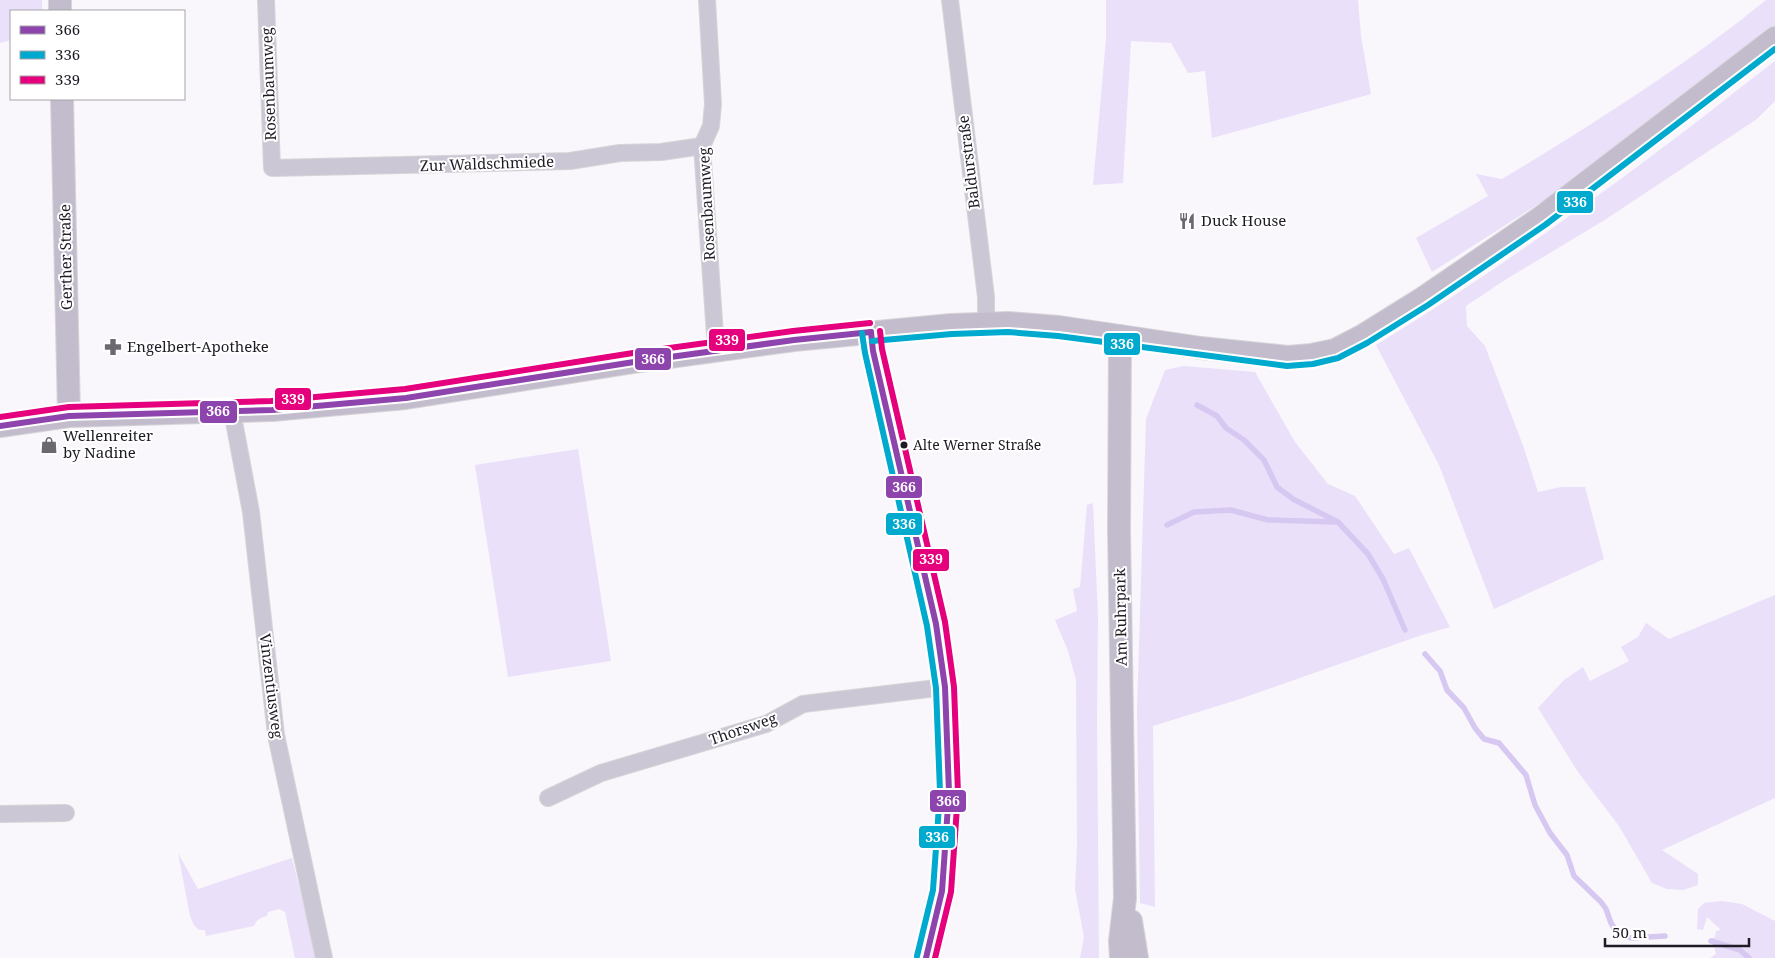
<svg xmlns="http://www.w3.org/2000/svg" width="1775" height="958" font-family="'Noto Serif',serif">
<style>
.green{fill:#eae0fa}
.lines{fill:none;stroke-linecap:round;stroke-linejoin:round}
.stream{stroke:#d7c8f2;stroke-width:5.5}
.street-casing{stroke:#d6d5d8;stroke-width:18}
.secondary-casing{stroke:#d6d5d8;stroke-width:24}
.street{stroke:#cbc7d4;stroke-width:16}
.secondary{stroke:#c3bccd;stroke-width:22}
.bus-1-casing{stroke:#fff;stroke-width:10}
.bus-2-casing{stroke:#fff;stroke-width:10}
.bus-3-casing{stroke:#fff;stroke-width:10}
.bus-1{stroke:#8e44ad;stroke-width:6}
.bus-2{stroke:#00a9ce;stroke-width:6}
.bus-3{stroke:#e5007d;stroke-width:6}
.bus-dot{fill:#1f1b25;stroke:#fff;stroke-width:2}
.labels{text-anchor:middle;stroke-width:4;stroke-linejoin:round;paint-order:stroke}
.bus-label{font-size:14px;fill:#1f1b25;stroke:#fff;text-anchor:start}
.street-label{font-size:15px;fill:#1f1b25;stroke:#fff}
.poi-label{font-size:15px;fill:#1f1b25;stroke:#fff;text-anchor:start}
.line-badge{stroke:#fff;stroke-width:2}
.badge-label{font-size:14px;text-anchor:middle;font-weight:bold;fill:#fff}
</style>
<rect width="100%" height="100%" fill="#f9f7fb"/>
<g class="green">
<path d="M 0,0 L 42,0 L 42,11 L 11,11 L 11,40 L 0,43 Z"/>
<path d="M 1106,0 L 1358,0 L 1361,36 L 1371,94 L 1212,138 L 1205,71 L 1188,73 L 1171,43 L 1131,41 L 1123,183 L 1093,185 L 1106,39 Z"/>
<path d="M 1766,0 L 1775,0 L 1775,27 L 1576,180 L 1432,272 L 1416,238 L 1488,196 L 1476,174 L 1502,179 C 1593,124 1684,67 1766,0 Z"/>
<path d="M 1775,61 L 1775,101 L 1757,119 L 1603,221 L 1505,280 L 1466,306 L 1467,326 L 1485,346 L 1524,448 L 1538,492 L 1561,487 L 1585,487 L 1604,559 L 1494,609 L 1439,465 L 1376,345 C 1470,288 1560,224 1649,158 C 1691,127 1733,93 1775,61 Z"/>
<path d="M 1184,366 L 1255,372 L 1295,442 L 1328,484 L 1355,496 L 1394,554 L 1409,548 L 1450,627 L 1419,636 L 1237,700 L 1153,726 L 1155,907 L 1140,903 L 1137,710 L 1146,419 L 1165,370 Z"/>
<path d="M 578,449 L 611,661 L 508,677 L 475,465 Z"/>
<path d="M 1093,503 L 1098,617 L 1097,720 L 1099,958 L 1080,958 L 1084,937 L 1075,889 L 1077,846 L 1076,680 L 1068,651 L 1055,620 L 1077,611 L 1073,589 L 1080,587 L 1087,505 Z"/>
<path d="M 1775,595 L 1775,798 L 1662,850 L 1698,874 L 1698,885 L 1683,890 L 1667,889 L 1652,883 L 1619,826 L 1578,772 L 1538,708 L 1564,680 L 1583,667 L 1590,681 L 1629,661 L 1621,647 L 1638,637 L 1646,623 L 1669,639 Z"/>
<path d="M 178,853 L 198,889 L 292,858 L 317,958 L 295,958 L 285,912 L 279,909 L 268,912 L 267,916 C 260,918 257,919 254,926 L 206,936 L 205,930 L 199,930 L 194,925 L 190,916 Z"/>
<path d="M 1722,901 L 1742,904 L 1775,921 L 1775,958 L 1710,958 L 1716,954 L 1714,946 L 1711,943 L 1711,939 L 1715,937 L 1716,931 L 1721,930 L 1707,917 L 1703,930 L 1697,929 L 1698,909 L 1704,903 Z"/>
</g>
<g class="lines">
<g class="stream">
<path d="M 1197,405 L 1217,416 L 1226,428 L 1244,440 L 1264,460 L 1277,487 L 1293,499 L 1338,522 L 1368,554 L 1383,579 L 1405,630"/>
<path d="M 1167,525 L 1194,512 L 1231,510 L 1268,520 L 1336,522"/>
<path d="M 1425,654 L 1440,671 L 1447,690 L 1464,708 L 1475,728 L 1484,739 L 1499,743 L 1526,775 L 1535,805 L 1550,833 L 1567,855 L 1574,876 L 1601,902 L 1606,909 L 1611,923 L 1617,933 L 1631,938 L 1665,936"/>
<path d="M 1711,941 L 1740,950 L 1749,958"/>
</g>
<g class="street-casing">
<g id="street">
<path d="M 266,0 L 272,168 L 570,161 L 620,153 L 661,152 L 702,146"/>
<path d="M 707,0 L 713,104 L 711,126 L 702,146 L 716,350"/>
<path d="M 950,0 L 986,297 L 986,323"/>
<path d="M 871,332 L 873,351 L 891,424 L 936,624 L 945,687 L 949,792 L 942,891 L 926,958"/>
<path d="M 232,411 L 251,512 L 276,735 L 324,958"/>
<path d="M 548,798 L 601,773 L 766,724 L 803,704 L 945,687"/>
<path d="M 0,814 L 66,813"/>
</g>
</g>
<g class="secondary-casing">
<g id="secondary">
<path d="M 60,0 L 60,11"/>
<path d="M 62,99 L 69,416"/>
<path d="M 1120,336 L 1119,532 L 1125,898 L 1120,941 L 1121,958"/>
<path d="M 0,426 L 69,416 L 272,410 L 406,398 L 634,362 L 794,340 L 951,325 L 1008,323 L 1059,327 L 1201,348 L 1288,357 L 1311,355 L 1335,350 L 1362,336 L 1423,298 L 1540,218 L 1775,38"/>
<path d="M 1131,921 L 1137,958"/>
</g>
</g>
<use href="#street" class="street"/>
<use href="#secondary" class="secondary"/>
<g class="bus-1-casing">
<g id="bus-1">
<path d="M 871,332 L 873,351 L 936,624 L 945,687 L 949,792 L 942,891 L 926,958"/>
<path d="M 0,426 L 69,416 L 272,410 L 406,398 L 634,362 L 794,340 L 871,332"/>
</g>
</g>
<g class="bus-2-casing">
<g id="bus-2">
<path d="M 862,333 L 865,353 L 927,626 L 936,688 L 940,792 L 933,890 L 917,956"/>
<path d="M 872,341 L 952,334 L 1008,332 L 1058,336 L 1287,366 L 1313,364 L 1338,358 L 1367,343 L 1428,305 L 1545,225 L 1775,49"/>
</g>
</g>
<g class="bus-3-casing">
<g id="bus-3">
<path d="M 880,331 L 882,349 L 945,622 L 954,687 L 958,793 L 951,892 L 935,958"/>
<path d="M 0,417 L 69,407 L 271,401 L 405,389 L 633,353 L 793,331 L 870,323"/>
</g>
</g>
<use href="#bus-1" class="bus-1"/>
<use href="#bus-2" class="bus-2"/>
<use href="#bus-3" class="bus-3"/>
</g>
<defs>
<g id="restaurant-bare" transform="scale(1.35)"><path d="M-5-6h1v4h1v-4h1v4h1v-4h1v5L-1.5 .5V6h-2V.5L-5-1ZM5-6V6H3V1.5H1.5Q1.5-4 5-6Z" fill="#6b6870" stroke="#fff" stroke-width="2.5" paint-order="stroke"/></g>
<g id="pharmacy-bare" transform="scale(1.35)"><path d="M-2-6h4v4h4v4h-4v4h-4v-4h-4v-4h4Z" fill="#6b6870" stroke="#fff" stroke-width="2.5" paint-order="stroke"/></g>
<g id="shop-bare" transform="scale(1.35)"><path d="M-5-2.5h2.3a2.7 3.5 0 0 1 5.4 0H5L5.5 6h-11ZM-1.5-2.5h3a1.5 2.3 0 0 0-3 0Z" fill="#6b6870" stroke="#fff" stroke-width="2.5" paint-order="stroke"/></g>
</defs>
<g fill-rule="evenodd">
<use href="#restaurant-bare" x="1187" y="221"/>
<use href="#pharmacy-bare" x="113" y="347"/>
<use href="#shop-bare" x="49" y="445"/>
</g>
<circle class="bus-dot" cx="904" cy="445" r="4.5"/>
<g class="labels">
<g class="bus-label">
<text x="913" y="450">Alte Werner Straße</text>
</g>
<g class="street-label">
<text transform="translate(269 84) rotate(-92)" y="5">Rosenbaumweg</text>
<text transform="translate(969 162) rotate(-97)" y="5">Baldurstraße</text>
<text transform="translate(487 164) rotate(-2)" y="5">Zur Waldschmiede</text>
<text transform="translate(707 204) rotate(-93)" y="5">Rosenbaumweg</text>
<text transform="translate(66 257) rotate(-91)" y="5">Gerther Straße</text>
<text transform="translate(1121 617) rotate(-91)" y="5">Am Ruhrpark</text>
<text transform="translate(271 686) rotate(83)" y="5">Vinzentiusweg</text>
<text transform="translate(743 729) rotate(-19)" y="5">Thorsweg</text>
</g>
<g class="poi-label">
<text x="1201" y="226">Duck House</text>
<text x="127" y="352">Engelbert-Apotheke</text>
<text x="63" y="441">Wellenreiter<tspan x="63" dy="17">by Nadine</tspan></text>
</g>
</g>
<g class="line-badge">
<rect x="1556" y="190" width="38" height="24" rx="5" fill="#00a9ce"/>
<rect x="708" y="328" width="38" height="24" rx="5" fill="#e5007d"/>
<rect x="1103" y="332" width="38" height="24" rx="5" fill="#00a9ce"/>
<rect x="634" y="347" width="38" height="24" rx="5" fill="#8e44ad"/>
<rect x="274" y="387" width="38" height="24" rx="5" fill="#e5007d"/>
<rect x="199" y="400" width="39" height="24" rx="5" fill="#8e44ad"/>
<rect x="885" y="475" width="38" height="24" rx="5" fill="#8e44ad"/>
<rect x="885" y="512" width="38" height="24" rx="5" fill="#00a9ce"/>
<rect x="912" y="548" width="38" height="24" rx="5" fill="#e5007d"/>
<rect x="929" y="789" width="38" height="24" rx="5" fill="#8e44ad"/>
<rect x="918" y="825" width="38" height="24" rx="5" fill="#00a9ce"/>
</g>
<g class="badge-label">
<text x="1575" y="207">336</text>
<text x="727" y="345">339</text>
<text x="1122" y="349">336</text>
<text x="653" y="364">366</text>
<text x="293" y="404">339</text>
<text x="218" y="416">366</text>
<text x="904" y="492">366</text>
<text x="904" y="529">336</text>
<text x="931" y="564">339</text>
<text x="948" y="806">366</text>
<text x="937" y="842">336</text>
</g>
<rect x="10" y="10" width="175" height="90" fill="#ffffff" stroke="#a5a4a8"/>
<rect x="20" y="26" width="25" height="8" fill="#8e44ad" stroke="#a5a4a8"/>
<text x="55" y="35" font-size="15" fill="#1f1b25">366</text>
<rect x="20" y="51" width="25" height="8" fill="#00a9ce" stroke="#a5a4a8"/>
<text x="55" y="60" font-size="15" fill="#1f1b25">336</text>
<rect x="20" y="76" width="25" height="8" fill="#e5007d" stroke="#a5a4a8"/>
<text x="55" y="85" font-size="15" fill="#1f1b25">339</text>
<path d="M1605 938v8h144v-8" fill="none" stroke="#1f1b25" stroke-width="2.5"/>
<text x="1612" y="938" font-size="15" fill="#1f1b25" stroke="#ffffff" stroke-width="4" paint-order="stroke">50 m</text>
</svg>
